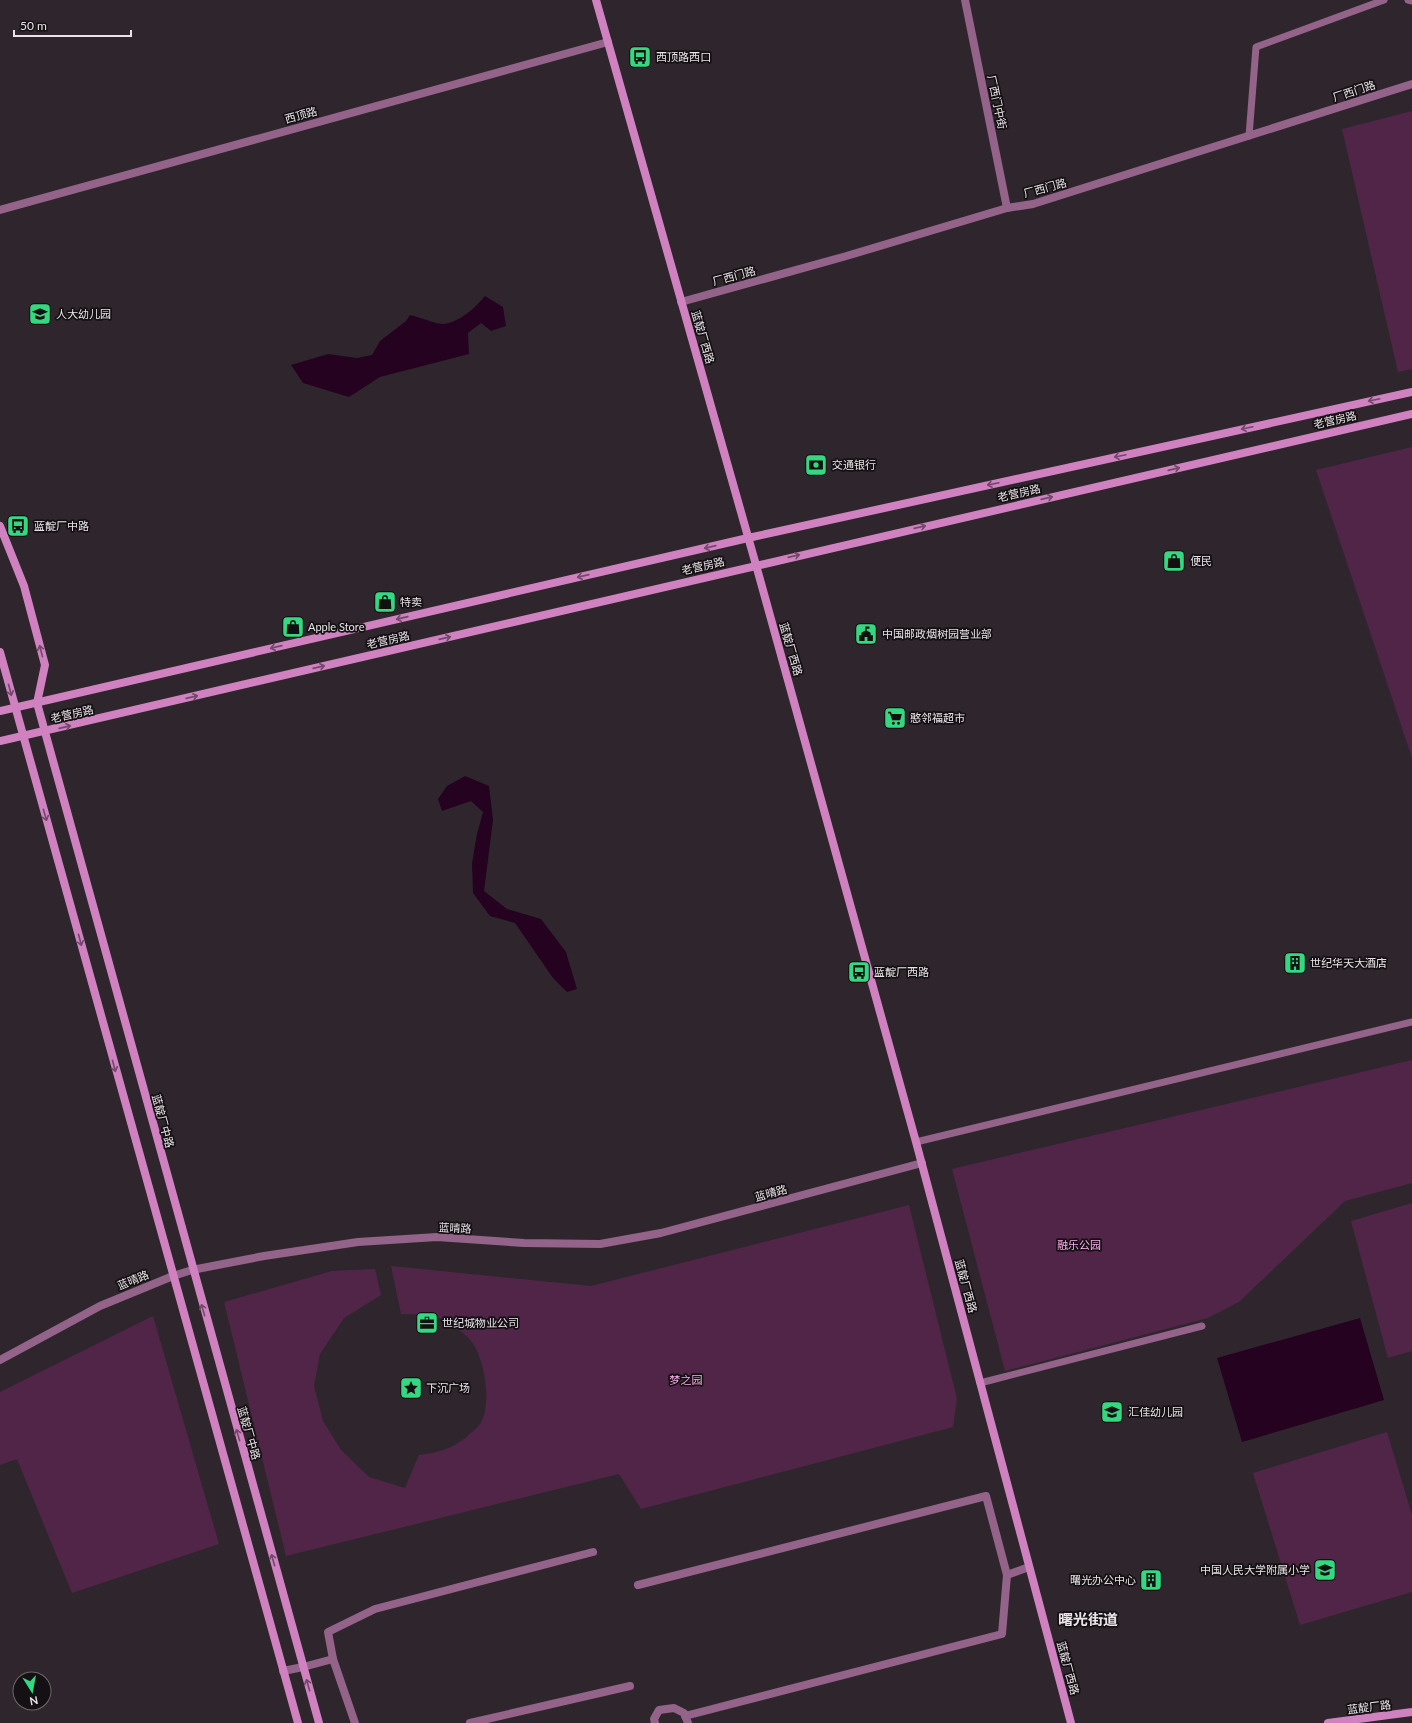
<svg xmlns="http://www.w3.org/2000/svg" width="1412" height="1723" font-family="Lato,'Noto Sans SC',sans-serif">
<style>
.green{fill:#502548}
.water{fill:#250220}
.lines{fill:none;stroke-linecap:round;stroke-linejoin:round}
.lane{stroke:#946389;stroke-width:7}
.street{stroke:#946389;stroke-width:8}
.secondary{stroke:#d082c0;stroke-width:8}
.oneway{stroke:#72496a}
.labels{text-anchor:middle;stroke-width:3.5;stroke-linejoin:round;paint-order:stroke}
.poi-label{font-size:11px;fill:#eae4e8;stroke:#141013;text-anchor:start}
.street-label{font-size:11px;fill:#eae4e8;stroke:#141013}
.park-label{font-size:11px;fill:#fdacec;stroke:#141013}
.district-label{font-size:15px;font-weight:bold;fill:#eae4e8;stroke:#141013}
</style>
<rect width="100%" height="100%" fill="#2f262d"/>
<g class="green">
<path d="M 1412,111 L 1412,369 L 1398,372 L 1342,129 Z"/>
<path d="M 1412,447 L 1412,758 L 1316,470 Z"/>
<path d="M 1412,1060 L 1412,1183 L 1345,1201 L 1239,1302 L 1208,1318 L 1005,1371 L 952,1169 Z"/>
<path d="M 1412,1203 L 1412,1351 L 1388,1358 L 1351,1221 Z"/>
<path d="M 909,1205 L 957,1399 L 953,1427 L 641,1509 L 619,1474 L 286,1556 L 224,1302 L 332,1271 L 375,1269 L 381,1295 L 344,1318 L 320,1354 L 314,1386 L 323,1421 L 341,1450 L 369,1477 L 405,1488 L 419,1455 C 441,1452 455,1448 471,1433 C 474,1430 478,1427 480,1424 C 492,1406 485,1363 474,1345 C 467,1334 452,1324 440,1318 C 429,1314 413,1314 401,1314 L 391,1266 L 591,1286 Z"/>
<path d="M 153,1316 L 219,1544 L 72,1593 L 17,1459 L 0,1465 L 0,1392 Z"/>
<path d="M 1387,1432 L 1412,1515 L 1412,1592 L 1300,1625 L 1253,1473 Z"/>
</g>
<g class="water">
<path d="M 485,296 L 503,307 L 506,326 L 491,331 L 481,323 L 468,333 L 469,354 L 380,377 L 349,397 L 303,383 L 291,365 L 328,354 L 357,358 L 372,355 L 380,341 L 406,321 L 410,315 C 419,317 436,324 444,324 C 460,322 476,307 485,296 Z"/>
<path d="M 465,776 L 489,786 L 493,820 L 484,891 L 507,909 L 541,919 L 566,952 L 577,989 L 567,992 L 553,978 L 515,923 L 490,916 L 473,893 L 472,863 L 477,834 L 483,812 L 471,801 L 442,811 L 438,799 L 447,786 Z"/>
<path d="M 1360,1318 L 1384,1400 L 1242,1442 L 1217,1358 Z"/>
</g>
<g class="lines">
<g class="lane">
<path d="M 1408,0 L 1412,1"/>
<path d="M 1249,136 L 1256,47 L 1384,0"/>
<path d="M 916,1142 L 1412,1022"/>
<path d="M 980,1383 L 1202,1326"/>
</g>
<g class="street">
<path d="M 965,0 L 1007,208"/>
<path d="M 0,210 L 608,42"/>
<path d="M 681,302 L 843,257 L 1007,208 L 1033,204 L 1412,84"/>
<path d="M 0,1360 L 100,1306 L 173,1276 L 192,1270 L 264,1256 L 358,1242 L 437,1237 L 524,1243 L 600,1244 L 661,1233 L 922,1163"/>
<path d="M 638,1585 L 986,1496 L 1007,1575"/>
<path d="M 283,1671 L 303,1667 L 333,1659"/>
<path d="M 685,1716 L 1002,1634 L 1007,1575 L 1029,1567"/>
<path d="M 355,1723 L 333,1659 L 328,1632 L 375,1609 L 593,1552"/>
<path d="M 470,1723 L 630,1686"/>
<path d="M 655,1723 L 654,1719 L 659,1710 L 674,1708 L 684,1713 L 688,1723"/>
</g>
<g class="secondary">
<path d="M 596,0 L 756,565 L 916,1142 L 1071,1723"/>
<path d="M 0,526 L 24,586 L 45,665 L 37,703 L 319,1723"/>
<path d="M 0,652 L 298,1723"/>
<path d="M 0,711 L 748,538 L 1412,392"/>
<path d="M 0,741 L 1412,414"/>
<path d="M 1328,1723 L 1412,1712"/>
</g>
</g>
<defs><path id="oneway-shaft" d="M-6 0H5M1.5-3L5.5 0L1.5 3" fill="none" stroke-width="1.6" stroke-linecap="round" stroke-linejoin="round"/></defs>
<g class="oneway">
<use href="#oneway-shaft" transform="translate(1374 400) rotate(168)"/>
<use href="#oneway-shaft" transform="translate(1247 428) rotate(168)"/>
<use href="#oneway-shaft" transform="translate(1120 456) rotate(168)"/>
<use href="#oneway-shaft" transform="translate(1174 469) rotate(-13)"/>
<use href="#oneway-shaft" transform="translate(993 484) rotate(168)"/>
<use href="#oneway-shaft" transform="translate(1047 498) rotate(-13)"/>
<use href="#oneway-shaft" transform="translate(920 527) rotate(-13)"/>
<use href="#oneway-shaft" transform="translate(710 547) rotate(167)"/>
<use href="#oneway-shaft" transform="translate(794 556) rotate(-13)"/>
<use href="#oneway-shaft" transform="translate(583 576) rotate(167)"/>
<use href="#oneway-shaft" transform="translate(402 618) rotate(167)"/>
<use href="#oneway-shaft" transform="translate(445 638) rotate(-13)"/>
<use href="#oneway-shaft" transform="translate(276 647) rotate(167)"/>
<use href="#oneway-shaft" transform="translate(41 651) rotate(-105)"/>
<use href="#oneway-shaft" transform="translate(319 667) rotate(-13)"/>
<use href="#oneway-shaft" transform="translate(10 690) rotate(75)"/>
<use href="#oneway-shaft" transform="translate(192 697) rotate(-13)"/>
<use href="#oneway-shaft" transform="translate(65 727) rotate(-13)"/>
<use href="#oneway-shaft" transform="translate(45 815) rotate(74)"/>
<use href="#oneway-shaft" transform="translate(80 940) rotate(75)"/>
<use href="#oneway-shaft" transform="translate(114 1066) rotate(75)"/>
<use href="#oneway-shaft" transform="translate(203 1310) rotate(-106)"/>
<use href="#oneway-shaft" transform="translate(238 1435) rotate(-106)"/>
<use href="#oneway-shaft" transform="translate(273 1560) rotate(-106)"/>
<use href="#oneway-shaft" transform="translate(308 1685) rotate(-106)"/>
</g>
<defs>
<g id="bus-square" transform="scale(1.15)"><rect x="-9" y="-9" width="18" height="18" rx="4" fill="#34d881" stroke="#141013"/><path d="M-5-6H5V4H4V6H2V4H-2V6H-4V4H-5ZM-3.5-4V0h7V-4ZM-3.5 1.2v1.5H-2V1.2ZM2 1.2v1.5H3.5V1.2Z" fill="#111"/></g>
<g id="school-square" transform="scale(1.15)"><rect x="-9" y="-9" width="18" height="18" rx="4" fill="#34d881" stroke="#141013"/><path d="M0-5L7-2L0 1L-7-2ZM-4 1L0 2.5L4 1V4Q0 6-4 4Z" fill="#111"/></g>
<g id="bank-square" transform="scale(1.15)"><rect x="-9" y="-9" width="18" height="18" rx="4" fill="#34d881" stroke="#141013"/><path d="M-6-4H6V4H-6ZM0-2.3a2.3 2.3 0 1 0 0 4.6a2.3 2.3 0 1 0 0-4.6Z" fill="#111"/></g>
<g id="shop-square" transform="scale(1.15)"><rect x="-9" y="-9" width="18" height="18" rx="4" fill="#34d881" stroke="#141013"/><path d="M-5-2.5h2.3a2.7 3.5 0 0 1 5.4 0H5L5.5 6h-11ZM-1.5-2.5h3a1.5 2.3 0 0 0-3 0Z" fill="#111"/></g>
<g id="civic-square" transform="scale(1.15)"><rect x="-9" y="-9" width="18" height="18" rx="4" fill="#34d881" stroke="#141013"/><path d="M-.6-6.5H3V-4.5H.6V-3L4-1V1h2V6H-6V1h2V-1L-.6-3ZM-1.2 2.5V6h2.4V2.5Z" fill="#111"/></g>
<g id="supermarket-square" transform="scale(1.15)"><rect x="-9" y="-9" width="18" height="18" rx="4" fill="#34d881" stroke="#141013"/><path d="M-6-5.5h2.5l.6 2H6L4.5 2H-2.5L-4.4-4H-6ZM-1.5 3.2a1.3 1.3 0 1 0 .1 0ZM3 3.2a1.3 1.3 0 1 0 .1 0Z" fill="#111"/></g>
<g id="building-square" transform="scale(1.15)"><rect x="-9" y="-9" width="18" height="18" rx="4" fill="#34d881" stroke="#141013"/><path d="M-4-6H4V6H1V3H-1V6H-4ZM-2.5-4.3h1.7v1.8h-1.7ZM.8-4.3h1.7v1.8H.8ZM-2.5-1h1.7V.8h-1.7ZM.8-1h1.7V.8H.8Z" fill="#111"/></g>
<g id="office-square" transform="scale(1.15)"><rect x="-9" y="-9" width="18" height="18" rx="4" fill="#34d881" stroke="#141013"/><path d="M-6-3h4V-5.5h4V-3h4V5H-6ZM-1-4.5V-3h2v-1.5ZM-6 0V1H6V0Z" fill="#111"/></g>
<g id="sight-square" transform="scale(1.15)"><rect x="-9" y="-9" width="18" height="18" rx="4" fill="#34d881" stroke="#141013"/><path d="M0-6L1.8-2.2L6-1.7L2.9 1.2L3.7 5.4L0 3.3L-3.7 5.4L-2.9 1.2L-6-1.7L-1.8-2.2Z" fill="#111"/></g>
</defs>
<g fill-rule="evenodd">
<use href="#bus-square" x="640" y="57"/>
<use href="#school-square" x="40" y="314"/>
<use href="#bank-square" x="816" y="465"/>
<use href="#bus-square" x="18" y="526"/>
<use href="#shop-square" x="1174" y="561"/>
<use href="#shop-square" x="385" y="602"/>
<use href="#shop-square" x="293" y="627"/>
<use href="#civic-square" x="866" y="634"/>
<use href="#supermarket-square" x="895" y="718"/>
<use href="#building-square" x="1295" y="963"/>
<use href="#bus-square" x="859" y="972"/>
<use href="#office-square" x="427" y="1323"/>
<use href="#sight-square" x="411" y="1388"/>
<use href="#school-square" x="1112" y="1412"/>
<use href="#school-square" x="1325" y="1570"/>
<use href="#building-square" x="1151" y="1580"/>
</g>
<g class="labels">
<g class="poi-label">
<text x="656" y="61">西顶路西口</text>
<text x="56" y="318">人大幼儿园</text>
<text x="832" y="469">交通银行</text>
<text x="34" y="530">蓝靛厂中路</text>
<text x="1190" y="565">便民</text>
<text x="400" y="606">特卖</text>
<text x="308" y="631">Apple Store</text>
<text x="882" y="638">中国邮政烟树园营业部</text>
<text x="910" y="722">憨邻福超市</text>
<text x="1310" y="967">世纪华天大酒店</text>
<text x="874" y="976">蓝靛厂西路</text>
<text x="442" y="1327">世纪城物业公司</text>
<text x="426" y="1392">下沉广场</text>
<text x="1128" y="1416">汇佳幼儿园</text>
<text x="1310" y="1574" text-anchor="end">中国人民大学附属小学</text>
<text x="1136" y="1584" text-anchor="end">曙光办公中心</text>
</g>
<g class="street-label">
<text transform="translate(1354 91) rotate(-18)" y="4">厂西门路</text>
<text transform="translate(997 102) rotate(78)" y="4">厂西门中街</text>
<text transform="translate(301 115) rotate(-15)" y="4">西顶路</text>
<text transform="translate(1045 188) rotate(-15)" y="4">厂西门路</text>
<text transform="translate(734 276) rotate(-15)" y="4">厂西门路</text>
<text transform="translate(703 337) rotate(74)" y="4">蓝靛厂西路</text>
<text transform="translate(1335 420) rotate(-13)" y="4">老营房路</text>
<text transform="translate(1019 493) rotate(-13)" y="4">老营房路</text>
<text transform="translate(703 566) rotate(-13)" y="4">老营房路</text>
<text transform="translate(388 640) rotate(-13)" y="4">老营房路</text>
<text transform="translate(791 649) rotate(74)" y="4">蓝靛厂西路</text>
<text transform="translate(72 714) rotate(-13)" y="4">老营房路</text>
<text transform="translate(163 1121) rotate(75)" y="4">蓝靛厂中路</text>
<text transform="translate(771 1193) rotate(-15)" y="4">蓝晴路</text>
<text transform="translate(455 1228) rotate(3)" y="4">蓝晴路</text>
<text transform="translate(133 1280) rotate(-22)" y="4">蓝晴路</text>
<text transform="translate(966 1286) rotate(75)" y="4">蓝靛厂西路</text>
<text transform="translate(249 1433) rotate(74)" y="4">蓝靛厂中路</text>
<text transform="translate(1068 1668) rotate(75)" y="4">蓝靛厂西路</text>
<text transform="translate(1369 1707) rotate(-7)" y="4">蓝靛厂路</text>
</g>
<g class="park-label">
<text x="1079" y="1249">融乐公园</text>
<text x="686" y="1384">梦之园</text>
</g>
<g class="district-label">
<text x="1088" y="1625">曙光街道</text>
</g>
</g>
<g transform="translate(32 1691) rotate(169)"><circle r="19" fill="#141013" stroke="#6a6568"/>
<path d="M0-3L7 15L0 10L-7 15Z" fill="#34d881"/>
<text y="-6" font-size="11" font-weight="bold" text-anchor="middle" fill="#eae4e8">N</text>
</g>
<path d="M14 30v6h117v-6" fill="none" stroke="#eae4e8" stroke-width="2"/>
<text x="20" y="30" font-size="12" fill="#eae4e8" stroke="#141013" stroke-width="3" paint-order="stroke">50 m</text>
</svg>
